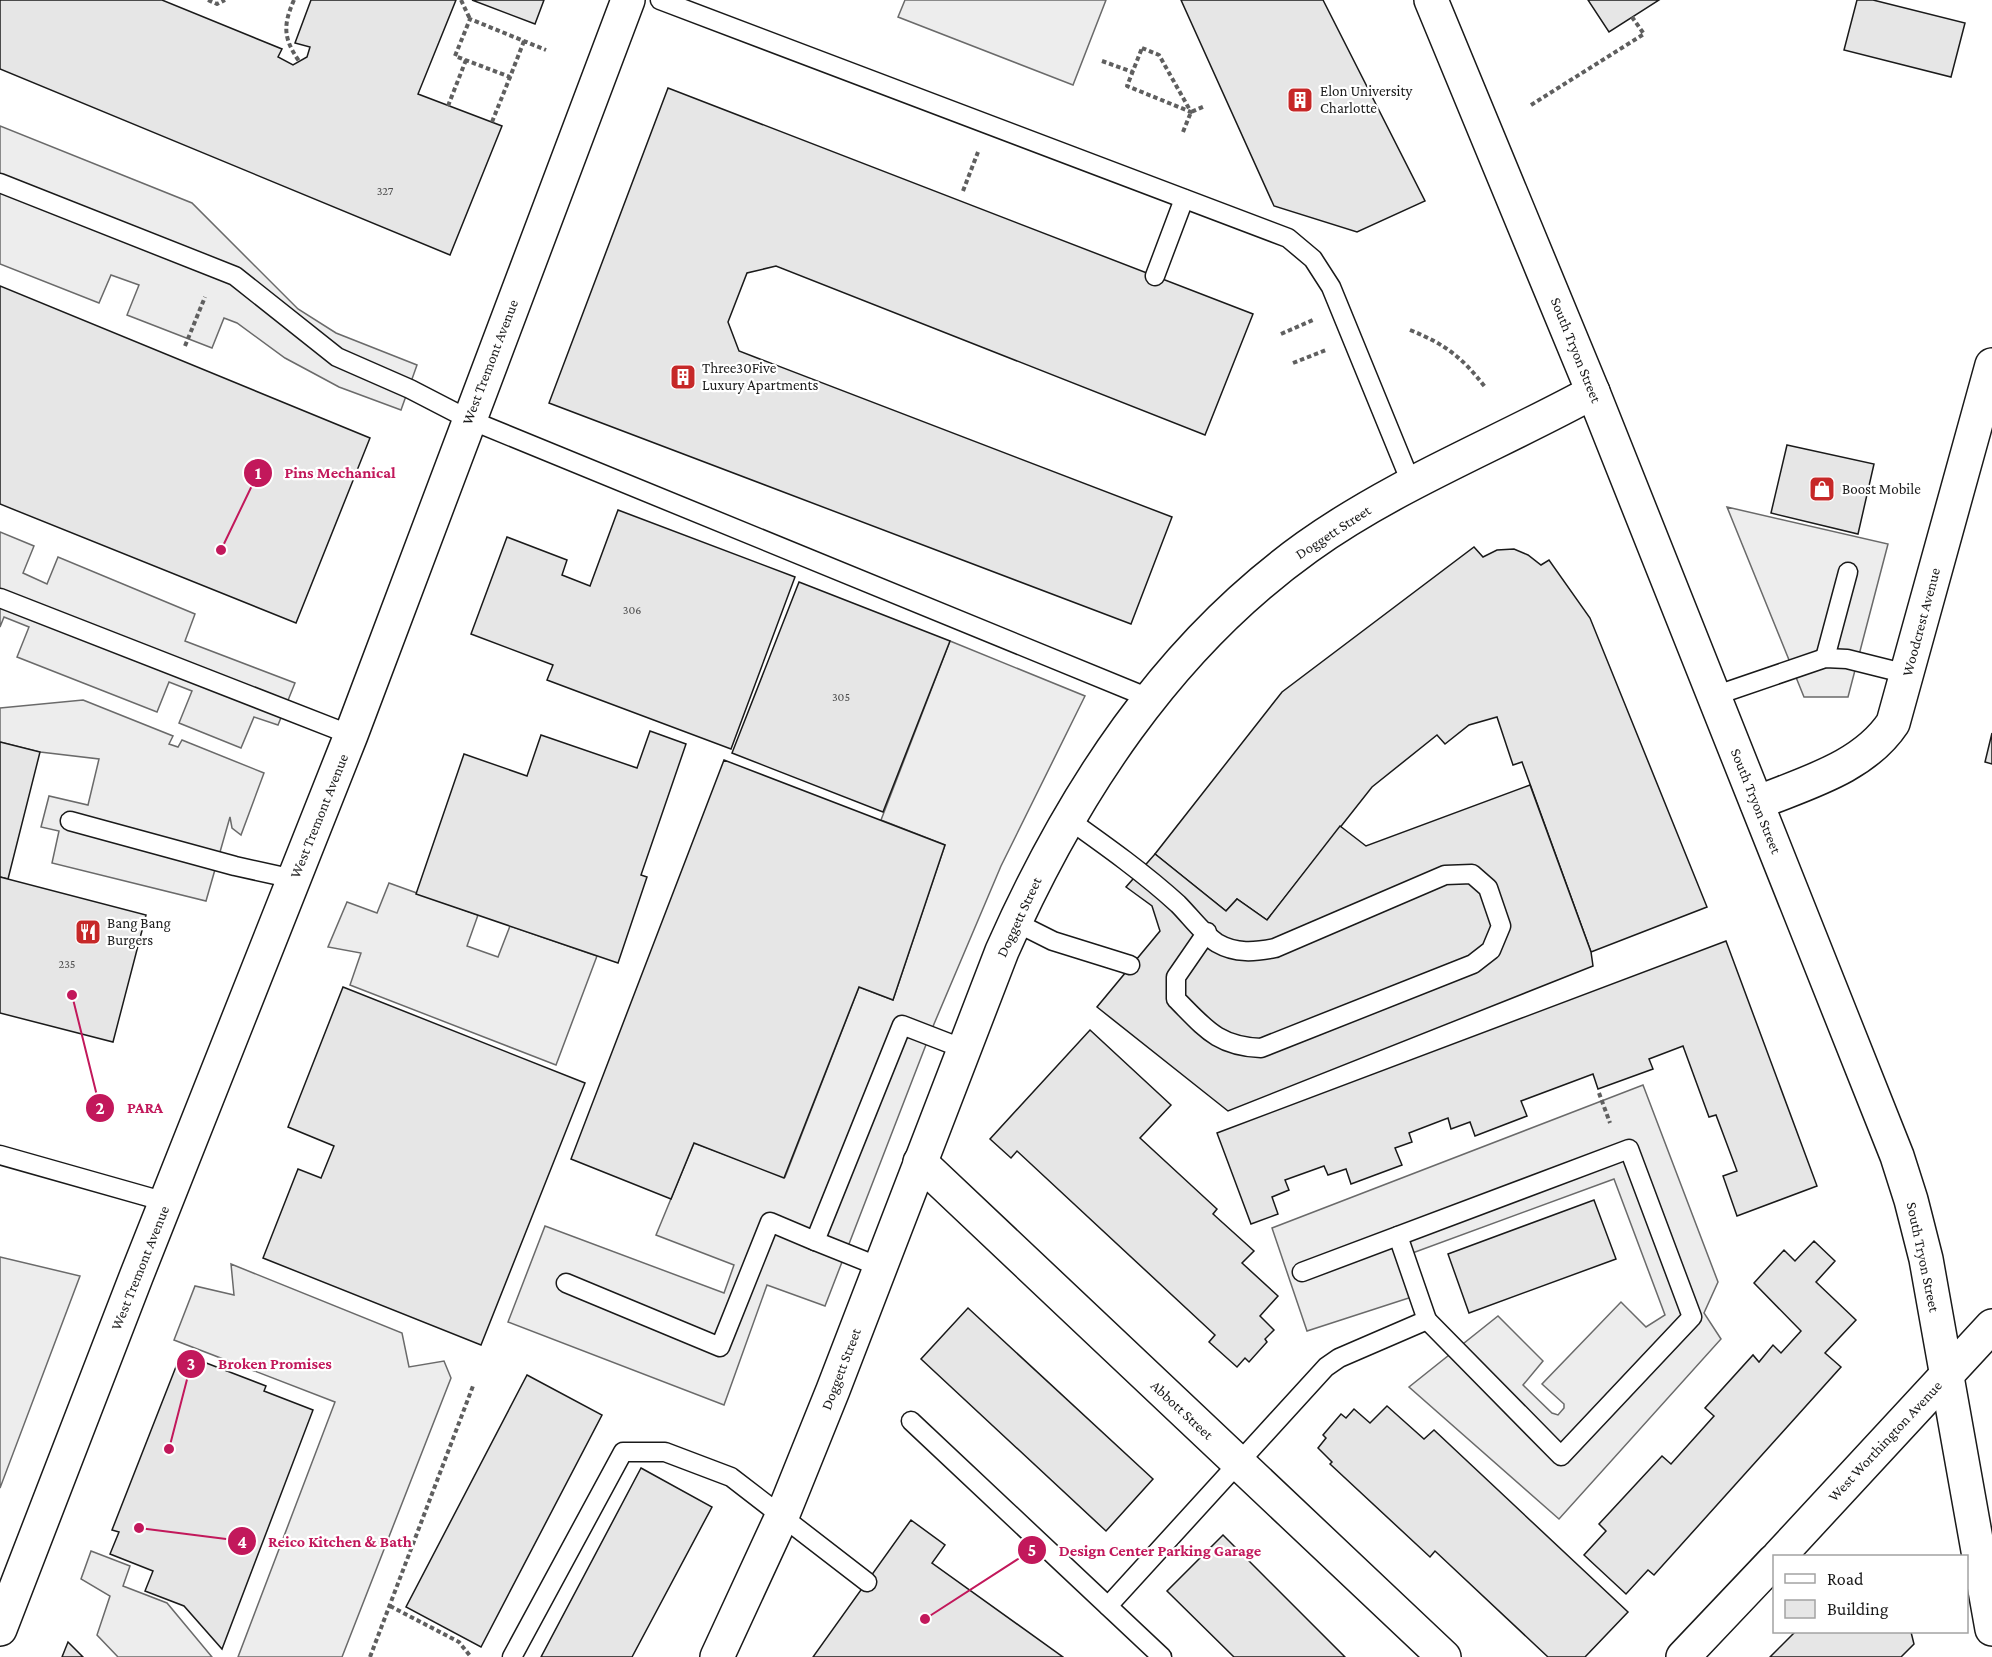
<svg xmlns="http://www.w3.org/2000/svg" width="1992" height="1657" font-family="'Crimson Pro',serif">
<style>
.built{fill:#ededed;stroke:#6a6a6a;stroke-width:1.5}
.building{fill:#e6e6e6;stroke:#1a1a1a;stroke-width:1.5}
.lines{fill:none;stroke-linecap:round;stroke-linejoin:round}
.lane-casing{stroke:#1a1a1a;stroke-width:21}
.street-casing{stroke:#1a1a1a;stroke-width:36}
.secondary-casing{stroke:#1a1a1a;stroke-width:36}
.primary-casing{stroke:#1a1a1a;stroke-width:36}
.path{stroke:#5f5f5f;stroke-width:4;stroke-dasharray:4.5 3;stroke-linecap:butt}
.lane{stroke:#fff;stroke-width:18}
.street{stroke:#fff;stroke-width:33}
.secondary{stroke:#fff;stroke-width:33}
.primary{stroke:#fff;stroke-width:33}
.labels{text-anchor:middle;stroke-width:4.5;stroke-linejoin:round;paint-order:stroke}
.number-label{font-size:12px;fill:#4d4d4d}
.poi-label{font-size:15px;fill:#1a1a1a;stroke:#fff;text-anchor:start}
.street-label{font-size:15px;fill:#1a1a1a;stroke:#fff}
.leader{fill:none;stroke:#c2185b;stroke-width:2}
.callout-dot{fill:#c2185b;stroke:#fff;stroke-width:2}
.mark-label{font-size:18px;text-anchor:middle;font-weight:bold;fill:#fff}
.callout-label{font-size:16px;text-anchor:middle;font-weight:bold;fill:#c2185b;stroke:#fff;stroke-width:4.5;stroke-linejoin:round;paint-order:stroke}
</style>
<rect width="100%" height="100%" fill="#fff"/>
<g class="built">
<path d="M 905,0 L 1106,0 L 1073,85 L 898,17 Z"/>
<path d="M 0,126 L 192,203 L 298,309 L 336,333 L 417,365 L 401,410 L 339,387 L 313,373 L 285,358 L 237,323 L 224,318 L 212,348 L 127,315 L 139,285 L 111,275 L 99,303 L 0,264 Z"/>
<path d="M 1727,507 L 1888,544 L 1848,697 L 1804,697 Z"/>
<path d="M 0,532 L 34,546 L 23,573 L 47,584 L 58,557 L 195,614 L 185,641 L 295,683 L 278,725 L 254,717 L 241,748 L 179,723 L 192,691 L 169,682 L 157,712 L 17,657 L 29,627 L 4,617 L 0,627 Z"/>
<path d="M 950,641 L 1085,696 L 1001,866 L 934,1024 L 825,1306 L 767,1285 L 724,1405 L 508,1322 L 545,1226 L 724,1293 L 734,1265 L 656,1235 L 694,1143 L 785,1177 L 859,987 L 893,1000 L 945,845 L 881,820 Z"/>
<path d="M 83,700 L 173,736 L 169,744 L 178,747 L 182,740 L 264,773 L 241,835 L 232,828 L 230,817 L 206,901 L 52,863 L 59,831 L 41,827 L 49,796 L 88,805 L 99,759 L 40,752 L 0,742 L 0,708 Z"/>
<path d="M 389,883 L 478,915 L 467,946 L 498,957 L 510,926 L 597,956 L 556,1065 L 350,985 L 361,953 L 328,947 L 347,902 L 377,913 Z"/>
<path d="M 1643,1085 L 1718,1282 L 1704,1313 L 1721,1339 L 1559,1519 L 1409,1387 L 1498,1316 L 1543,1361 L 1523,1385 L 1552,1413 L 1558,1415 L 1564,1408 L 1564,1404 L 1542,1384 L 1621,1302 L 1646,1327 L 1665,1315 L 1614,1179 L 1407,1255 L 1418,1295 L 1307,1331 L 1272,1228 Z"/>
<path d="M 0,1257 L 80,1276 L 0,1488 Z"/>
<path d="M 231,1264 L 402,1333 L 409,1367 L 444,1361 L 451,1378 L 342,1657 L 238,1657 L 335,1402 L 174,1340 L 195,1286 L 234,1295 Z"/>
<path d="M 91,1551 L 130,1566 L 123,1586 L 167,1603 L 212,1657 L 118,1657 L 97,1635 L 110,1596 L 81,1579 Z"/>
</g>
<g class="building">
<path d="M 0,0 L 162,0 L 282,49 L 278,57 L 293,65 L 307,57 L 310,47 L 295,43 L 311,0 L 456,0 L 418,94 L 502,126 L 450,255 L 0,69 Z"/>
<path d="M 472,0 L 544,0 L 535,24 Z"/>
<path d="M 1181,0 L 1323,0 L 1425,201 L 1357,232 L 1274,206 Z"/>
<path d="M 1588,0 L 1659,0 L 1609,32 Z"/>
<path d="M 1857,0 L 1873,0 L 1965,23 L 1951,77 L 1844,50 Z"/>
<path d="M 668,88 L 1253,314 L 1205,435 L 776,266 L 747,273 L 728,322 L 739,351 L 1172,517 L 1131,624 L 549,403 Z"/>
<path d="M 0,286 L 370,438 L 296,623 L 0,504 Z"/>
<path d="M 1787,445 L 1874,464 L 1858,534 L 1771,513 Z"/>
<path d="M 618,510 L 795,577 L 731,749 L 547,680 L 553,665 L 471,634 L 507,537 L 567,560 L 562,575 L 590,586 Z"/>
<path d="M 1474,547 L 1483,557 L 1497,550 L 1514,549 L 1528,555 L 1541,565 L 1549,560 L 1590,618 L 1707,907 L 1591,952 L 1522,762 L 1513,765 L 1497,717 L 1469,725 L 1445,744 L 1437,735 L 1372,787 L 1267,920 L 1237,899 L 1226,911 L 1155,854 L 1282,692 Z"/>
<path d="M 799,582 L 950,641 L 883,812 L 732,753 Z"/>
<path d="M 650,731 L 686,744 L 641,875 L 647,877 L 618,963 L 416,894 L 464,754 L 527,776 L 541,735 L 637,768 Z"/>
<path d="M 1992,733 L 1992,764 L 1985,762 Z"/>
<path d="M 0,742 L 40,752 L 8,879 L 0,877 Z"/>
<path d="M 724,760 L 945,845 L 893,1000 L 859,987 L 784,1178 L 694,1143 L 671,1199 L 571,1159 Z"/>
<path d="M 1530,785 L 1591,952 L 1593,966 L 1228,1111 L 1097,1007 L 1160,931 L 1152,906 L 1126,887 L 1155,854 L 1226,911 L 1237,899 L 1267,920 L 1340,826 L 1366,846 Z"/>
<path d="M 0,877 L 146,915 L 113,1042 L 0,1013 Z"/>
<path d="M 1726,941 L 1817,1186 L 1737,1216 L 1723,1176 L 1737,1171 L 1716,1115 L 1709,1117 L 1683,1046 L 1649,1059 L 1653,1069 L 1598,1089 L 1593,1074 L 1521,1101 L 1527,1116 L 1475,1136 L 1470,1122 L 1451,1129 L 1448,1118 L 1409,1133 L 1412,1142 L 1395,1148 L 1402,1165 L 1351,1184 L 1346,1169 L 1328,1175 L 1324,1166 L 1285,1180 L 1289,1190 L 1272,1197 L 1278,1214 L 1251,1224 L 1217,1133 Z"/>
<path d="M 343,987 L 585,1083 L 481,1345 L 263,1258 L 298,1169 L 321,1178 L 334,1146 L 288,1127 Z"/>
<path d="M 1090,1030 L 1171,1105 L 1140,1138 L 1217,1209 L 1213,1214 L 1254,1251 L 1242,1263 L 1278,1296 L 1260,1316 L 1274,1330 L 1265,1339 L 1267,1342 L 1249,1362 L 1245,1358 L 1237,1367 L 1209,1342 L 1215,1335 L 1017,1151 L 1011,1158 L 990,1139 Z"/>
<path d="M 1594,1200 L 1616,1259 L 1469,1313 L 1448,1254 Z"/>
<path d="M 1814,1241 L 1835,1261 L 1816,1282 L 1856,1320 L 1825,1353 L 1841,1367 L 1654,1575 L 1648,1570 L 1626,1594 L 1584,1555 L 1606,1531 L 1599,1524 L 1662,1456 L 1671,1464 L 1714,1416 L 1705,1408 L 1753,1355 L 1759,1362 L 1773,1345 L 1781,1353 L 1801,1331 L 1754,1283 L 1784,1250 L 1795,1261 Z"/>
<path d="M 968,1308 L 1153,1479 L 1106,1531 L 921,1359 Z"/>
<path d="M 188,1356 L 266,1386 L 264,1391 L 313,1410 L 222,1649 L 184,1606 L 145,1591 L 153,1571 L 110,1554 L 119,1532 L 112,1530 L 179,1359 L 186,1362 Z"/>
<path d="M 527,1375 L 602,1415 L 481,1647 L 406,1607 Z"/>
<path d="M 1387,1406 L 1424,1439 L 1434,1430 L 1628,1612 L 1585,1657 L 1548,1657 L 1435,1551 L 1430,1557 L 1330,1464 L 1332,1462 L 1318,1448 L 1326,1438 L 1323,1435 L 1341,1414 L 1346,1418 L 1354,1409 L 1370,1423 Z"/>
<path d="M 641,1468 L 712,1507 L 632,1657 L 541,1657 Z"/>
<path d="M 911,1520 L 945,1545 L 932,1563 L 1063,1657 L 813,1657 Z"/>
<path d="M 1223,1535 L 1345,1657 L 1234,1657 L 1167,1591 Z"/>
<path d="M 1795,1632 L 1911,1632 L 1914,1644 L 1901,1657 L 1770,1657 Z"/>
<path d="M 68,1642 L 83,1657 L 62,1657 Z"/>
</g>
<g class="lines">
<g class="lane-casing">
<g id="lane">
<path d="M 660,0 L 1288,238 L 1313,259 L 1331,287 L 1412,485"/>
<path d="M 0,183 L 235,276 L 337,357 L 410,389 L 468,419 L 1149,698"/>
<path d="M 1155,276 L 1184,199"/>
<path d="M 0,598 L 351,735"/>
<path d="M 1825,658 L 1848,572"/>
<path d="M 1714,696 L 1825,658 L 1847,659 L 1907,674"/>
<path d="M 1068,819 C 1106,846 1144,873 1178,904 C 1190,916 1203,934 1217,943 C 1236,954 1255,952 1275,948 L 1445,875 L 1472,874 L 1488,888 L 1501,926 L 1491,950 L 1473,964 L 1261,1048 C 1217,1046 1205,1028 1176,999 L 1176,977 L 1207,932"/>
<path d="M 70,821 L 235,866 L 294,879"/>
<path d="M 1015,922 L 1053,941 L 1130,965"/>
<path d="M 0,1155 L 166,1202"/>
<path d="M 1398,1236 L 1427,1320"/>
<path d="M 880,1267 L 815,1241 L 902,1025 L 964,1049"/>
<path d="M 566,1283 L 720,1347 L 770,1222 L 815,1241"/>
<path d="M 911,1421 L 1162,1657"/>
<path d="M 1108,1606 L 1326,1367 L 1339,1358 L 1427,1320 L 1561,1456 L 1692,1317 L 1629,1149 L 1302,1272"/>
<path d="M 512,1657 L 623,1452 L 665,1452 L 731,1477 L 867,1582"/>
</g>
</g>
<g class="street-casing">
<g id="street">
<path d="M 1757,803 C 1805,783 1863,768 1893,723 L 1992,365"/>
<path d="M 920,1162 L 1444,1657"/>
<path d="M 1779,1556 L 1992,1326"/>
<path d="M 717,1657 L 783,1514 L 833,1390 L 1002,951 C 1071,795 1166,648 1307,547 C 1395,484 1498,444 1593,392"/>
<path d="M 1683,1657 L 1774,1561"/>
</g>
</g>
<g class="secondary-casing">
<path id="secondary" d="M 0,1629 L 136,1277 L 351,735 L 628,0"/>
</g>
<g class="primary-casing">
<path id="primary" d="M 1431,0 L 1593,392 L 1897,1156 L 1911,1200 L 1926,1259 L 1992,1629"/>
</g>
<g class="path">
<path d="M 208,0 L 217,4 L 225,0"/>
<path d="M 294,0 C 283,25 283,38 299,61"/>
<path d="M 461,0 L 470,19"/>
<path d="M 524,41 L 510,77 L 455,56 L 470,19 L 546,50"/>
<path d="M 1142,48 L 1159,55 L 1191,112 L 1127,86 Z"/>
<path d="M 1102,61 L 1133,72"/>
<path d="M 1531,105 L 1644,34 L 1632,17"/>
<path d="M 448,106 L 466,60"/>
<path d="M 492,122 L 510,77"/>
<path d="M 1183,132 L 1191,112 L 1205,106"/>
<path d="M 963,191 L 978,152"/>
<path d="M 1410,330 C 1445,344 1463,358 1485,387"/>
<path d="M 1281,334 L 1313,320"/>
<path d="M 185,346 L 205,297"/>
<path d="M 1293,363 L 1326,350"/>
<path d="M 1599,1093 L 1610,1123"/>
<path d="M 390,1606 L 459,1642 L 471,1657"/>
<path d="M 370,1657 L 473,1386"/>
</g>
<use href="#lane" class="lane"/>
<use href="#street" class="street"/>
<use href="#secondary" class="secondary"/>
<use href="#primary" class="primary"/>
</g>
<defs>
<g id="building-square" transform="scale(1.35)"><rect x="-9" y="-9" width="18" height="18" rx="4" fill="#c62828" stroke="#fff"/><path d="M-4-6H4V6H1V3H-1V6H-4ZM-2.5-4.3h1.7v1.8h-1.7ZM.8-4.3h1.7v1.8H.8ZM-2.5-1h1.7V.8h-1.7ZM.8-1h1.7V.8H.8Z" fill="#fff"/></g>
<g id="shop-square" transform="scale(1.35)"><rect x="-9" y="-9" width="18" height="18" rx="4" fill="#c62828" stroke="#fff"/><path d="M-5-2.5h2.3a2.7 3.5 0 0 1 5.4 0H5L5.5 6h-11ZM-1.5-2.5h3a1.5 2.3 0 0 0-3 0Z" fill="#fff"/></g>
<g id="restaurant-square" transform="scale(1.35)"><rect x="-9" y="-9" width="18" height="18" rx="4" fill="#c62828" stroke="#fff"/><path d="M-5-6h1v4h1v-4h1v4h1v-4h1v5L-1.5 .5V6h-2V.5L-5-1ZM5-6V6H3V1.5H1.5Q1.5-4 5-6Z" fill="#fff"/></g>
</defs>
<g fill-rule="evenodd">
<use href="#building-square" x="1300" y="100"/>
<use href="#building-square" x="683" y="377"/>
<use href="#shop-square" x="1822" y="489"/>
<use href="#restaurant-square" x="88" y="932"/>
</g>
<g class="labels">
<g class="number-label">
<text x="385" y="195">327</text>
<text x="632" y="614">306</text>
<text x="841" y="701">305</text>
<text x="67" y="968">235</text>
</g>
<g class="poi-label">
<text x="1320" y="96">Elon University<tspan x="1320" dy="17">Charlotte</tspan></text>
<text x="702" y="373">Three30Five<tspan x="702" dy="17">Luxury Apartments</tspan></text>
<text x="1842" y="494">Boost Mobile</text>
<text x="107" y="928">Bang Bang<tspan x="107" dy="17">Burgers</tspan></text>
</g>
<g class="street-label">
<text transform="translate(1576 350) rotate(68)" y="5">South Tryon Street</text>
<text transform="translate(490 362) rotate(-69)" y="5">West Tremont Avenue</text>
<text transform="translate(1333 532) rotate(-33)" y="5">Doggett Street</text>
<text transform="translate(1921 622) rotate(-75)" y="5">Woodcrest Avenue</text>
<text transform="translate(1756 801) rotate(68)" y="5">South Tryon Street</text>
<text transform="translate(319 816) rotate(-68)" y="5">West Tremont Avenue</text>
<text transform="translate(1019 917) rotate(-65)" y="5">Doggett Street</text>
<text transform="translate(1923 1257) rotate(78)" y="5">South Tryon Street</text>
<text transform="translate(140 1268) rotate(-68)" y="5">West Tremont Avenue</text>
<text transform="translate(841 1369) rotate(-69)" y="5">Doggett Street</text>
<text transform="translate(1182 1410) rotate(43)" y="5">Abbott Street</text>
<text transform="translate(1885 1441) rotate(-47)" y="5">West Worthington Avenue</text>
</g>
</g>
<path class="leader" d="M221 550L258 473M72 995L100 1108M169 1449L191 1364M139 1528L242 1541M925 1619L1032 1550"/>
<g class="callout-dot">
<circle cx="221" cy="550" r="6"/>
<circle cx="72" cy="995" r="6"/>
<circle cx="169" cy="1449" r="6"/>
<circle cx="139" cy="1528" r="6"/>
<circle cx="925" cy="1619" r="6"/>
<circle cx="258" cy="473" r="15"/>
<circle cx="100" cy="1108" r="15"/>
<circle cx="191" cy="1364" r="15"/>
<circle cx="242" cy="1541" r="15"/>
<circle cx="1032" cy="1550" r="15"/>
</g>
<g class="mark-label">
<text x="258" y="479">1</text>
<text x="100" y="1114">2</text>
<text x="191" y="1370">3</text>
<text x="242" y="1548">4</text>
<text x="1032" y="1556">5</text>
</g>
<g class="callout-label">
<text x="340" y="478">Pins Mechanical</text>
<text x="145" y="1113">PARA</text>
<text x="275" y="1369">Broken Promises</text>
<text x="340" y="1547">Reico Kitchen &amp; Bath</text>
<text x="1160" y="1556">Design Center Parking Garage</text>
</g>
<rect x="1773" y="1555" width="195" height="78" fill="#ffffff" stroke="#a3a3a3" stroke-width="1.5"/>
<rect x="1785" y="1574" width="30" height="9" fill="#ffffff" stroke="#a3a3a3" stroke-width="1.5"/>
<text x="1827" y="1585" font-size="18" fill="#1a1a1a">Road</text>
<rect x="1785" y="1600" width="30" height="18" fill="#e6e6e6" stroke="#a3a3a3" stroke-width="1.5"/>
<text x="1827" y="1615" font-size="18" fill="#1a1a1a">Building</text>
</svg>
